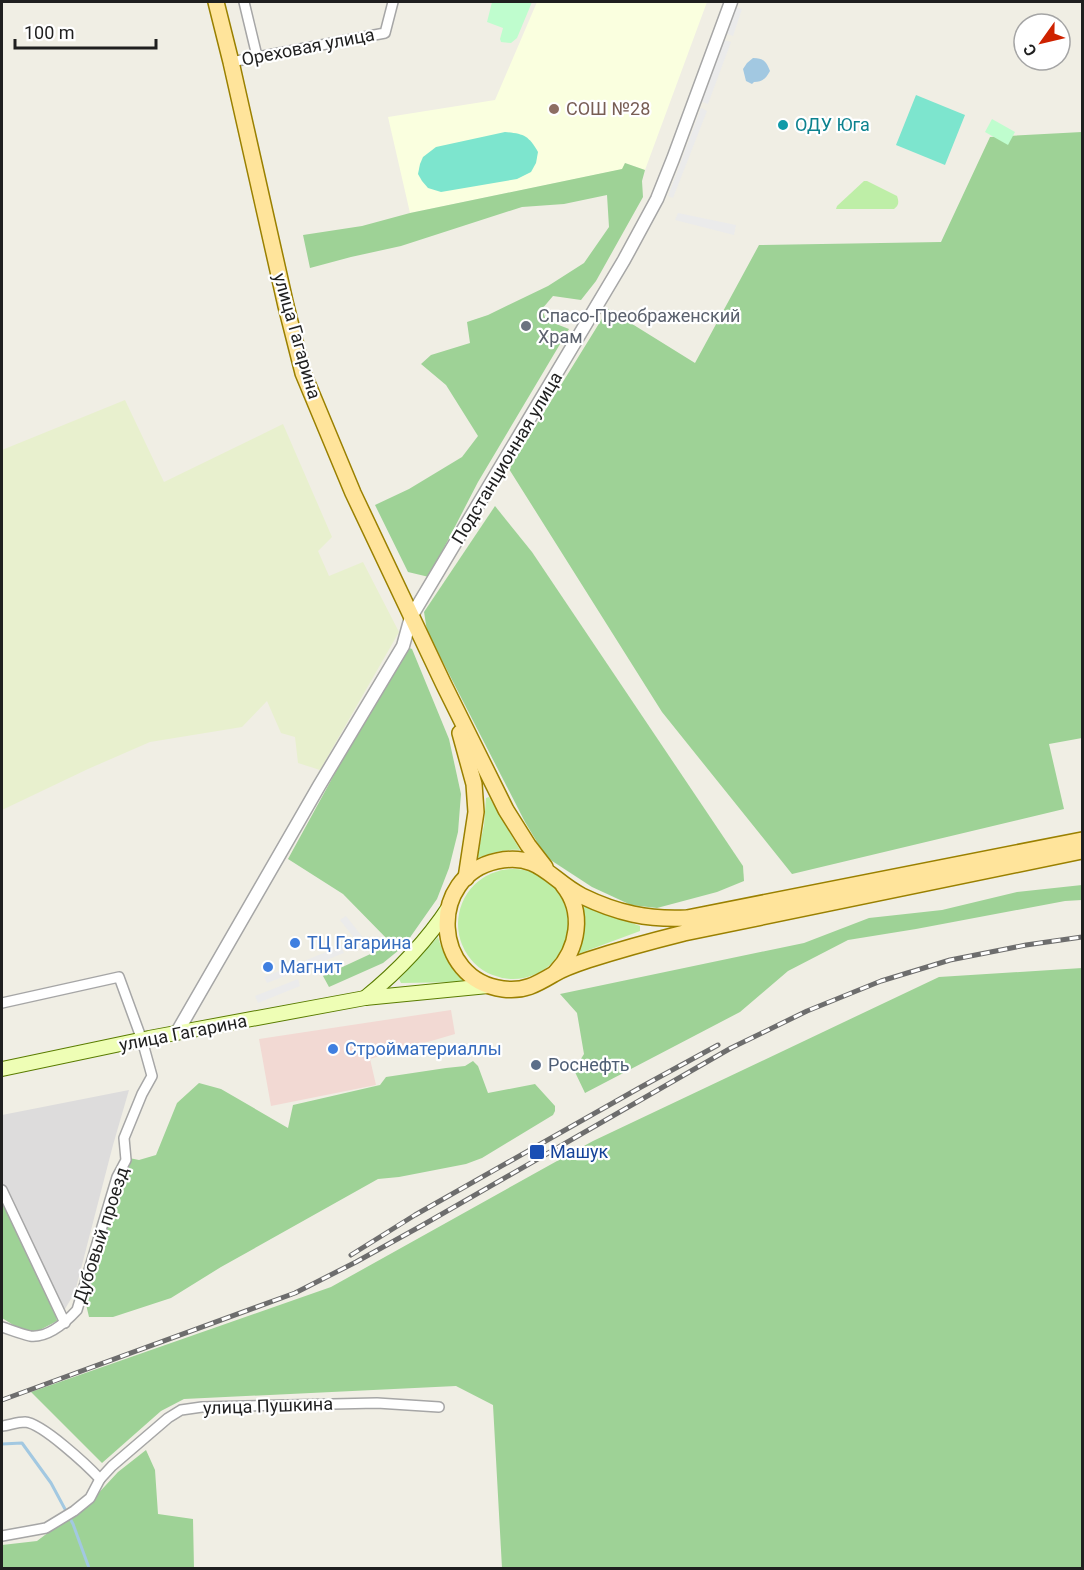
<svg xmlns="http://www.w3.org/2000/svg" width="1084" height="1570" font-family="Roboto,sans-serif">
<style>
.residential{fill:#dddcdc}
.commercial{fill:#f2d9d3}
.education{fill:#faffdf}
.farmland{fill:#e8f0ce}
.grass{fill:#beeea7}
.forest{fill:#9ed296}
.park{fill:#bffdce}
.pitch{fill:#7de5ce}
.parking{fill:#ebebeb}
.water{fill:#a2c8e1}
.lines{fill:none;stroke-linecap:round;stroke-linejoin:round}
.stream{stroke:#a2c8e1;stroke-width:3}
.minor-casing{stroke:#a6a6a6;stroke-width:12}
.tertiary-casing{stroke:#a6a6a6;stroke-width:15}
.secondary-casing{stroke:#5a7c00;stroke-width:16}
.primary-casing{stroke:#9a8000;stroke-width:18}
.minor{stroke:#fff;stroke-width:9}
.tertiary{stroke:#fff;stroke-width:12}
.secondary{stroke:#eefeb5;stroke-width:14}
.primary{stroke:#ffe49b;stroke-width:15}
.rail-casing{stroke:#6d6d6d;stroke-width:5}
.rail{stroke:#fff;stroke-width:3;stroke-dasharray:9;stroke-linecap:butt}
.education-dot{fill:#8d6e63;stroke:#fff;stroke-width:2}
.culture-dot{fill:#0f9aa8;stroke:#fff;stroke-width:2}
.worship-dot{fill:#6b7280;stroke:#fff;stroke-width:2}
.shop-dot{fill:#3f7fe0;stroke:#fff;stroke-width:2}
.service-dot{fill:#5c6f8a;stroke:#fff;stroke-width:2}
.transit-dot{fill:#1a4fb4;stroke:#fff;stroke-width:2}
.labels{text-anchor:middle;stroke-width:4.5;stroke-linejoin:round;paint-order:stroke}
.street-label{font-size:18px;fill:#1f1f1f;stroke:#fff}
.education-label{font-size:18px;fill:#785e54;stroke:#fff;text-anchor:start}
.culture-label{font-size:18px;fill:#0d838f;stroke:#fff;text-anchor:start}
.worship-label{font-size:18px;fill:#5b616d;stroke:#fff;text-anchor:start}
.shop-label{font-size:18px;fill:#366cbe;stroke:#fff;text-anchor:start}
.service-label{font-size:18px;fill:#4e5e75;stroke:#fff;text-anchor:start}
.transit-label{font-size:18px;fill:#164399;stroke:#fff;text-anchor:start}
</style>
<rect width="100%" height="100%" fill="#f0eee4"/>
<path class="residential" d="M 129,1090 L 113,1145 L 75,1292 L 65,1309 L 60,1309 L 2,1183 L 2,1115 Z"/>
<path class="commercial" d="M 451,1010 L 455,1034 L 370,1059 L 376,1085 L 271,1106 L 259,1039 Z"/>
<path class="education" d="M 537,2 L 707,2 L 645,170 L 625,163 L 623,169 L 410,213 L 388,117 L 495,100 Z"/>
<path class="farmland" d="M 125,400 L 164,482 L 283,424 L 332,537 L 318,551 L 329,576 L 363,562 L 399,632 L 320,770 L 298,763 L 295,737 L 281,733 L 267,701 L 242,727 L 150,742 L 88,769 L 2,810 L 2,450 Z"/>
<g class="grass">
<path d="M 864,181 L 867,181 L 897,196 C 899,202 899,205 894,209 L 836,209 L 837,206 Z"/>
<path d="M 489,797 L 520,850 C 505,849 491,853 477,858 L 484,825 L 486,798 Z"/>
<circle cx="513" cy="924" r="55"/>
<path d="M 581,902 L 609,915 L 640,926 L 640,931 L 578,954 C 585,936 585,920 581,902 Z"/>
<path d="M 438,937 C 443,956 452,968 466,982 L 401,983 L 399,979 Z"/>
</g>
<g class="forest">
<path d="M 1082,132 L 1082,738 L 1049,744 L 1064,809 L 792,874 L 662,712 L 509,469 L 608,309 L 695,363 L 759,245 L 941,242 L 990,137 Z"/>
<path d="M 625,163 L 645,170 L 642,181 L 643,197 L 596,281 L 581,300 L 553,296 L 542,309 L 546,320 L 569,329 L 478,482 L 429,577 L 408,572 L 375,505 L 409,489 L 462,457 L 478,436 L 446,385 L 421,364 L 431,355 L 470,343 L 467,322 L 488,315 L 548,286 L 584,263 L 609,227 L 607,195 L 564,204 L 522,207 L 401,246 L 351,257 L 310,268 L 303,235 L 362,226 L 410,213 L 622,169 Z"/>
<path d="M 495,506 L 532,552 L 743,866 L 744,881 L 717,892 L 657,908 L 631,905 L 592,887 L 546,857 L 525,822 L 427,631 L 424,612 Z"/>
<path d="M 407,647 L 412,649 L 449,739 L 461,794 L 458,832 L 449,868 L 437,899 L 404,946 L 383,963 L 329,987 L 323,976 L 392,944 L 343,894 L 288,859 L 346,753 Z"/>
<path d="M 1082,885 L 1082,900 L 1065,901 L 916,929 L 848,940 L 788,971 L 740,1012 L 585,1093 L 574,1070 L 584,1054 L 577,1013 L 560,994 L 804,943 L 869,918 L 942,910 L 1017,892 Z"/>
<path d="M 1082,968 L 1082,1568 L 502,1568 L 493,1405 L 456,1386 L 184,1399 L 161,1411 L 102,1463 L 31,1392 L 331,1287 L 593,1141 L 939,977 Z"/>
<path d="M 473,1061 L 478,1066 L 488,1093 L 535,1084 L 555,1106 L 555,1111 L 553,1115 L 482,1158 L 466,1164 L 399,1177 L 378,1179 L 221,1267 L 171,1298 L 113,1317 L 89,1317 L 85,1300 L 129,1158 L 139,1160 L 156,1155 L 177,1103 L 199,1083 L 221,1089 L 288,1128 L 293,1105 L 380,1085 L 386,1077 L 446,1068 L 465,1066 Z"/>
<path d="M 2,1198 L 55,1308 L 57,1321 L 38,1331 L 23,1331 L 2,1318 Z"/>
<path d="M 146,1450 L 155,1470 L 158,1514 L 193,1519 L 194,1568 L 2,1568 L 2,1545 L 37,1541 L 93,1499 L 118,1472 Z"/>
</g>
<g class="park">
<path d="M 492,2 L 532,2 L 517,38 L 511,43 L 501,42 L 500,39 L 503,28 L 487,22 Z"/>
<path d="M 992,119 L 1015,132 L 1008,145 L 985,132 Z"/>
</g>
<g class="pitch">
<path d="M 916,95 L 965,115 L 945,165 L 896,145 Z"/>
<path d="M 505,132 C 524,134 528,135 538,152 L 536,163 L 531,172 L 517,179 L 441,192 L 428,188 L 422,181 L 418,174 L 420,164 L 423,157 L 436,147 Z"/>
</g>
<g class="parking">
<path d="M 736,7 L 742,9 L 733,36 L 727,34 Z"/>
<path d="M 724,40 L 731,42 L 708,104 L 702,102 Z"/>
<path d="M 701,108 L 707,111 L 673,198 L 668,196 Z"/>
<path d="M 678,213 L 736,225 L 734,235 L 675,220 Z"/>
<path d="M 346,916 L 371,948 L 365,952 L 340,920 Z"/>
<path d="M 341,946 L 344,953 L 267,983 L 264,977 Z"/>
<path d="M 298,979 L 300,986 L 258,1003 L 255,996 Z"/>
</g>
<path class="water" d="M 753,58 C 763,58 766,61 770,71 C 766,78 763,82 754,82 L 752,84 L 746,81 L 743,69 L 747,63 Z"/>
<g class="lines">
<path class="stream" d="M 2,1444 L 22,1443 L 51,1483 L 73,1524 L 89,1568"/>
<g class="minor-casing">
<g id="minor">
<path d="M 244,2 L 257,56"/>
<path d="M 231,62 L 385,33 L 393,2"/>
<path d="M 2,1003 L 119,977 L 142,1040 L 152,1076 L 142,1094 L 124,1138 L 126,1160 L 117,1177 L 77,1310 C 66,1322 48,1338 30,1336 C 21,1334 11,1330 2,1327"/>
<path d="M 2,1190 L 65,1323"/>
<path d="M 2,1426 C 9,1425 18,1422 25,1422 C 42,1423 88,1466 100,1479"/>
<path d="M 2,1536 L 46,1528 L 74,1511 L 90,1498 L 100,1479 L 112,1466 L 168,1418 L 181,1410 L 202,1407 L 377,1403 L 439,1407"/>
</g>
</g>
<g class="tertiary-casing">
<path id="tertiary" d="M 176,1034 L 319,786 L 403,646 L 411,617 L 624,260 L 657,199 L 673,159 L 731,2"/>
</g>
<g class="secondary-casing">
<g id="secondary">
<path d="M 365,998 C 397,972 426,942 449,907"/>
<path d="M 2,1069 L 149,1038 L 365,998 L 488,986"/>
</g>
</g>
<g class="primary-casing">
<g id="primary">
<path d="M 216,2 L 231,62 L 286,306 L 303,373 L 353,493 L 444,685 L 506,810 L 528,845 L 545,867"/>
<path d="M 460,733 L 474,784 L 476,812 L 466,878"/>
<path d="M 1082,840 L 687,918 C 648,920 617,913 582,896 C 550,880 540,852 497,861 C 427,876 432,980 503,989 C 524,992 537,984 554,974 C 564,968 576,964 588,960 C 619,950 652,941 684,933 L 1082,851"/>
<path d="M 556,972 C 578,949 585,912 563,885"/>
</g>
</g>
<use href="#minor" class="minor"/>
<use href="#tertiary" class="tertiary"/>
<use href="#secondary" class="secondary"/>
<use href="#primary" class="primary"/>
<g class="rail-casing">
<g id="rail">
<path d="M 351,1255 L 415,1215 L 641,1087 L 718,1045"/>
<path d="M 2,1400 L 295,1293 L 356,1262 L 421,1226 L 731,1048 L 807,1011 L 881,981 L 950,960 L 1026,945 L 1082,937"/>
</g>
</g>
<use href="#rail" class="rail"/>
</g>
<circle class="education-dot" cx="554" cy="109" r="6"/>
<circle class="culture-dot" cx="783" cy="125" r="6"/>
<circle class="worship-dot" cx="526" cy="326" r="6"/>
<g class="shop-dot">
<circle cx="295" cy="943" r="6"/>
<circle cx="268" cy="967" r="6"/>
<circle cx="333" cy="1049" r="6"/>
</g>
<circle class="service-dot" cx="536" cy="1065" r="6"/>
<rect class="transit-dot" x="529" y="1144" width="16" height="16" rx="3"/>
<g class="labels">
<g class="street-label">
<text transform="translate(308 47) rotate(-11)" y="6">Ореховая улица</text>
<text transform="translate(297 336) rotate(74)" y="6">улица Гагарина</text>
<text transform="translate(507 458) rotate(-59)" y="6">Подстанционная улица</text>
<text transform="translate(183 1033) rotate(-11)" y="6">улица Гагарина</text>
<text transform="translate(101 1235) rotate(-72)" y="6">Дубовый проезд</text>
<text transform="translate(268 1406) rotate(-2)" y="6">улица Пушкина</text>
</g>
<g class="education-label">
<text x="566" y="115">СОШ №28</text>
</g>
<g class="culture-label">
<text x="795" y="131">ОДУ Юга</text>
</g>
<g class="worship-label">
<text x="538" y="322">Спасо-Преображенский<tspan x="538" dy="21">Храм</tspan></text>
</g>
<g class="shop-label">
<text x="307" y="949">ТЦ Гагарина</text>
<text x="280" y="973">Магнит</text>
<text x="345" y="1055">Стройматериаллы</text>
</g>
<g class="service-label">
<text x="548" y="1071">Роснефть</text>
</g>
<g class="transit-label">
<text x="550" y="1158">Машук</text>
</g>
</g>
<rect width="1084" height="1570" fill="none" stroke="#1f1f1f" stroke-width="6"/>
<g transform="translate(1042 42) rotate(236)"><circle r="28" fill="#ffffff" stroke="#a5a5a5" stroke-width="1.5"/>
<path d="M0-4.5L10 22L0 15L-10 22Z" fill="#ce2200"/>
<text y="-9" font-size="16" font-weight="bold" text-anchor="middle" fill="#1f1f1f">С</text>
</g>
<path d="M15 39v9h141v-9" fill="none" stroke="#1f1f1f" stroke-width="3"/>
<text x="24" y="39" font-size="18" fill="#1f1f1f" stroke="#ffffff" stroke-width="4.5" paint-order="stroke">100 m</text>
</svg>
